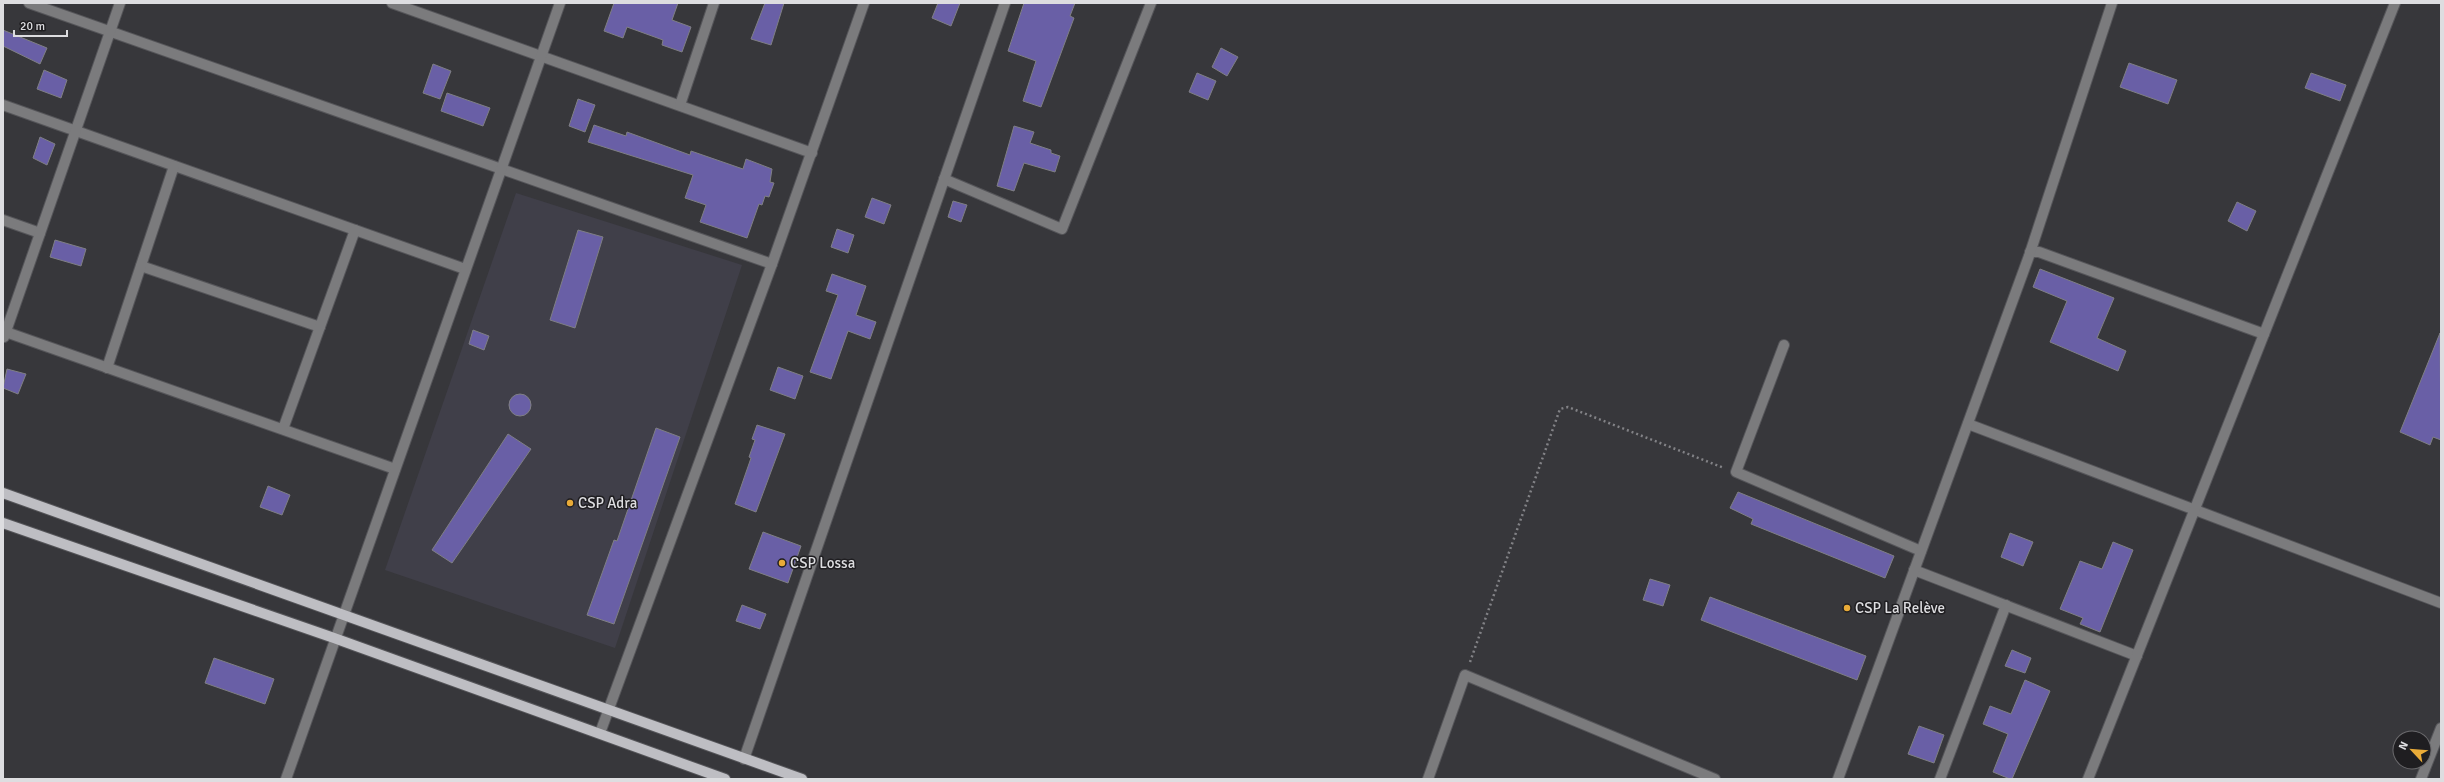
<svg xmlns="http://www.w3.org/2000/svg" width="2444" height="782" font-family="Signika,sans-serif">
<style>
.built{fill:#403f49}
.building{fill:#695fa6;stroke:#7f7f84}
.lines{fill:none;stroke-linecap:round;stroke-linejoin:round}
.minor-casing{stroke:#555559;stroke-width:12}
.major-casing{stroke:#555559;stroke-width:12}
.path{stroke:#828286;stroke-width:2.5;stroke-dasharray:2 3;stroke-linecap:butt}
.minor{stroke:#7b7b7d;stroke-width:10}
.major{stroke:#bebec3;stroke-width:10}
.poi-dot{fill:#e9ab38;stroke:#1f1e21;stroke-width:1.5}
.labels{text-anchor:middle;stroke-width:3;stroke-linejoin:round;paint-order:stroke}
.poi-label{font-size:15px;fill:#dddde0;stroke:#1f1e21;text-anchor:start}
</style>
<rect width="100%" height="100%" fill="#37373b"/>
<path class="built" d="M 516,193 L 742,265 L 615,648 L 385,570 Z"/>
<g class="building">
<path d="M 614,3 L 678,3 L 672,20 L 691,27 L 682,52 L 662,45 L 663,40 L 627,27 L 623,38 L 604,31 Z"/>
<path d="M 765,3 L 784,3 L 771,45 L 751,39 Z"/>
<path d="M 938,3 L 960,3 L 951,26 L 932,18 Z"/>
<path d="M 1024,3 L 1075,3 L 1070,16 L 1074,18 L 1041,107 L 1023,101 L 1036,61 L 1008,51 Z"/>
<path d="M 3,30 L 47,48 L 40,64 L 3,46 Z"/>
<path d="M 1221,48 L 1238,57 L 1227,76 L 1212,67 Z"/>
<path d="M 2129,63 L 2177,80 L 2168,104 L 2120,87 Z"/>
<path d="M 433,64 L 451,71 L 440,99 L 423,93 Z"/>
<path d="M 44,70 L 67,80 L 61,98 L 37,89 Z"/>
<path d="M 1197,73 L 1216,81 L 1208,100 L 1189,92 Z"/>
<path d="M 2311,73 L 2346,85 L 2340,101 L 2305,88 Z"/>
<path d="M 447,93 L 490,108 L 483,126 L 441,111 Z"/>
<path d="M 578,99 L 595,105 L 585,132 L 569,126 Z"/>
<path d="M 594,125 L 626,136 L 627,132 L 690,155 L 691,151 L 743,169 L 746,159 L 772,169 L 770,182 L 774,183 L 769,197 L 765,196 L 762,205 L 759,204 L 747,238 L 700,222 L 706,205 L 685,198 L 693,175 L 588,142 Z"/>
<path d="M 1014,126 L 1034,132 L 1030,143 L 1051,150 L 1051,153 L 1060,156 L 1055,172 L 1024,163 L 1014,191 L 997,186 Z"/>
<path d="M 40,137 L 55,144 L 47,165 L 33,158 Z"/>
<path d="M 872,198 L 891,205 L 884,224 L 865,217 Z"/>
<path d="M 953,201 L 967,205 L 961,222 L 948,217 Z"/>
<path d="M 2237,202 L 2256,211 L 2247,231 L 2228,221 Z"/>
<path d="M 837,229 L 854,235 L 848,253 L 831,247 Z"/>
<path d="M 578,230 L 603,237 L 575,328 L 550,320 Z"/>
<path d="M 55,240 L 86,249 L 81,266 L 50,257 Z"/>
<path d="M 2040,269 L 2114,298 L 2097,338 L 2126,351 L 2118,371 L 2050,342 L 2067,301 L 2033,287 Z"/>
<path d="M 832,274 L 866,286 L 856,315 L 876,322 L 870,339 L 848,331 L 831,379 L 810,372 L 838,295 L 826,291 Z"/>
<path d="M 473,330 L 489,336 L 484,350 L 469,344 Z"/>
<path d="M 2440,333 L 2441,440 L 2433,437 L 2430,445 L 2400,432 Z"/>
<path d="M 778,367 L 803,376 L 795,399 L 770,390 Z"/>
<path d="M 7,369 L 26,374 L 18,394 L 3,388 Z"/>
<circle cx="520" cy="405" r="11"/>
<path d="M 757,425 L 785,434 L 756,512 L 735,504 L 751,458 L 749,457 L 755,440 L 752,439 Z"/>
<path d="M 656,428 L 680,437 L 614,624 L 587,615 L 614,540 L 617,541 Z"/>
<path d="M 508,434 L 531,449 L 452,563 L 432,550 Z"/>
<path d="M 268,486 L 290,495 L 282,515 L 260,507 Z"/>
<path d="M 1738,492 L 1894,556 L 1885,578 L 1751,524 L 1753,519 L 1730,508 Z"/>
<path d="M 763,532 L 801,546 L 788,583 L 749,569 Z"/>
<path d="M 2010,533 L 2033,542 L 2023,566 L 2001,557 Z"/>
<path d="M 2113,542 L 2133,550 L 2100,632 L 2080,624 L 2083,618 L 2060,609 L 2080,561 L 2102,569 Z"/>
<path d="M 1650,579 L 1670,585 L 1663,606 L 1643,600 Z"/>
<path d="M 1710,597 L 1866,656 L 1857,680 L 1701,620 Z"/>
<path d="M 742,605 L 766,614 L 760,629 L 736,621 Z"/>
<path d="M 2012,650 L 2031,658 L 2025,673 L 2005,666 Z"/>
<path d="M 214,658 L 274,679 L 265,704 L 205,683 Z"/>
<path d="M 2025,680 L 2050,691 L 2012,779 L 2010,779 L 1993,772 L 2008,734 L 1983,724 L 1990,706 L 2011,714 Z"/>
<path d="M 1919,726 L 1944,735 L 1934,763 L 1908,754 Z"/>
</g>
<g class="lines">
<g class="minor-casing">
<g id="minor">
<path d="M 29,3 L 772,264"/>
<path d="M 392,3 L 812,153"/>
<path d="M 3,105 L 465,269"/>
<path d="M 680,105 L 714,3"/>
<path d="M 944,179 L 1062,229 L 1151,3"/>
<path d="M 3,220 L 40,233"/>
<path d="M 2030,252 L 2039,252 L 2264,334"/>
<path d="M 141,266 L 320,327"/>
<path d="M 3,331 L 395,469"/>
<path d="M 4,337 L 120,3"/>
<path d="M 1784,345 L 1736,472 L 1921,551"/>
<path d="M 107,368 L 174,166"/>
<path d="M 1968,424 L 2441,603"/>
<path d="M 283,429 L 355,230"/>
<path d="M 1914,570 L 2137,656"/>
<path d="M 600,733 L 772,264 L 864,3"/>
<path d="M 744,759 L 1005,3"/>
<path d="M 286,779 L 560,3"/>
<path d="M 1428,779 L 1465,675 L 1715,779"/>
<path d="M 1838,779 L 2029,256 L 2112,3"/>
<path d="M 1940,779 L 2006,605"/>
<path d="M 2088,779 L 2395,3"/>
<path d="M 2421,779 L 2441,728"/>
</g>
</g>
<g class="major-casing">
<g id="major">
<path d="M 3,493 L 802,779"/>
<path d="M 3,523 L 334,638 L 725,779"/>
</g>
</g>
<path class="path" d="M 1470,662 L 1560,409 L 1568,407 L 1724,468"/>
<use href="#minor" class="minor"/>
<use href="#major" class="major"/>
</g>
<g class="poi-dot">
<circle cx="570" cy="503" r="4"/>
<circle cx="782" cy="563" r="4"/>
<circle cx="1847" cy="608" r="4"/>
</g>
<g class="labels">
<g class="poi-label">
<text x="578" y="508">CSP Adra</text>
<text x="790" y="568">CSP Lossa</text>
<text x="1855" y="613">CSP La Relève</text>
</g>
</g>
<rect width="2444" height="782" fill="none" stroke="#dddde0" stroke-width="8"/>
<g transform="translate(2412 750) rotate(296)"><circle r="19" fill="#1f1e21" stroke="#6b6a6d"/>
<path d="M0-3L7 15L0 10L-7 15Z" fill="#e9ab38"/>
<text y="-6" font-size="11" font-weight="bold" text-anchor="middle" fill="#dddde0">N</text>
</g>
<path d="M14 30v6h53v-6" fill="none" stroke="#dddde0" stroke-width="2"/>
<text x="20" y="30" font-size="12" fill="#dddde0" stroke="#1f1e21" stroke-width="3" paint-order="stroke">20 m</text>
</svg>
